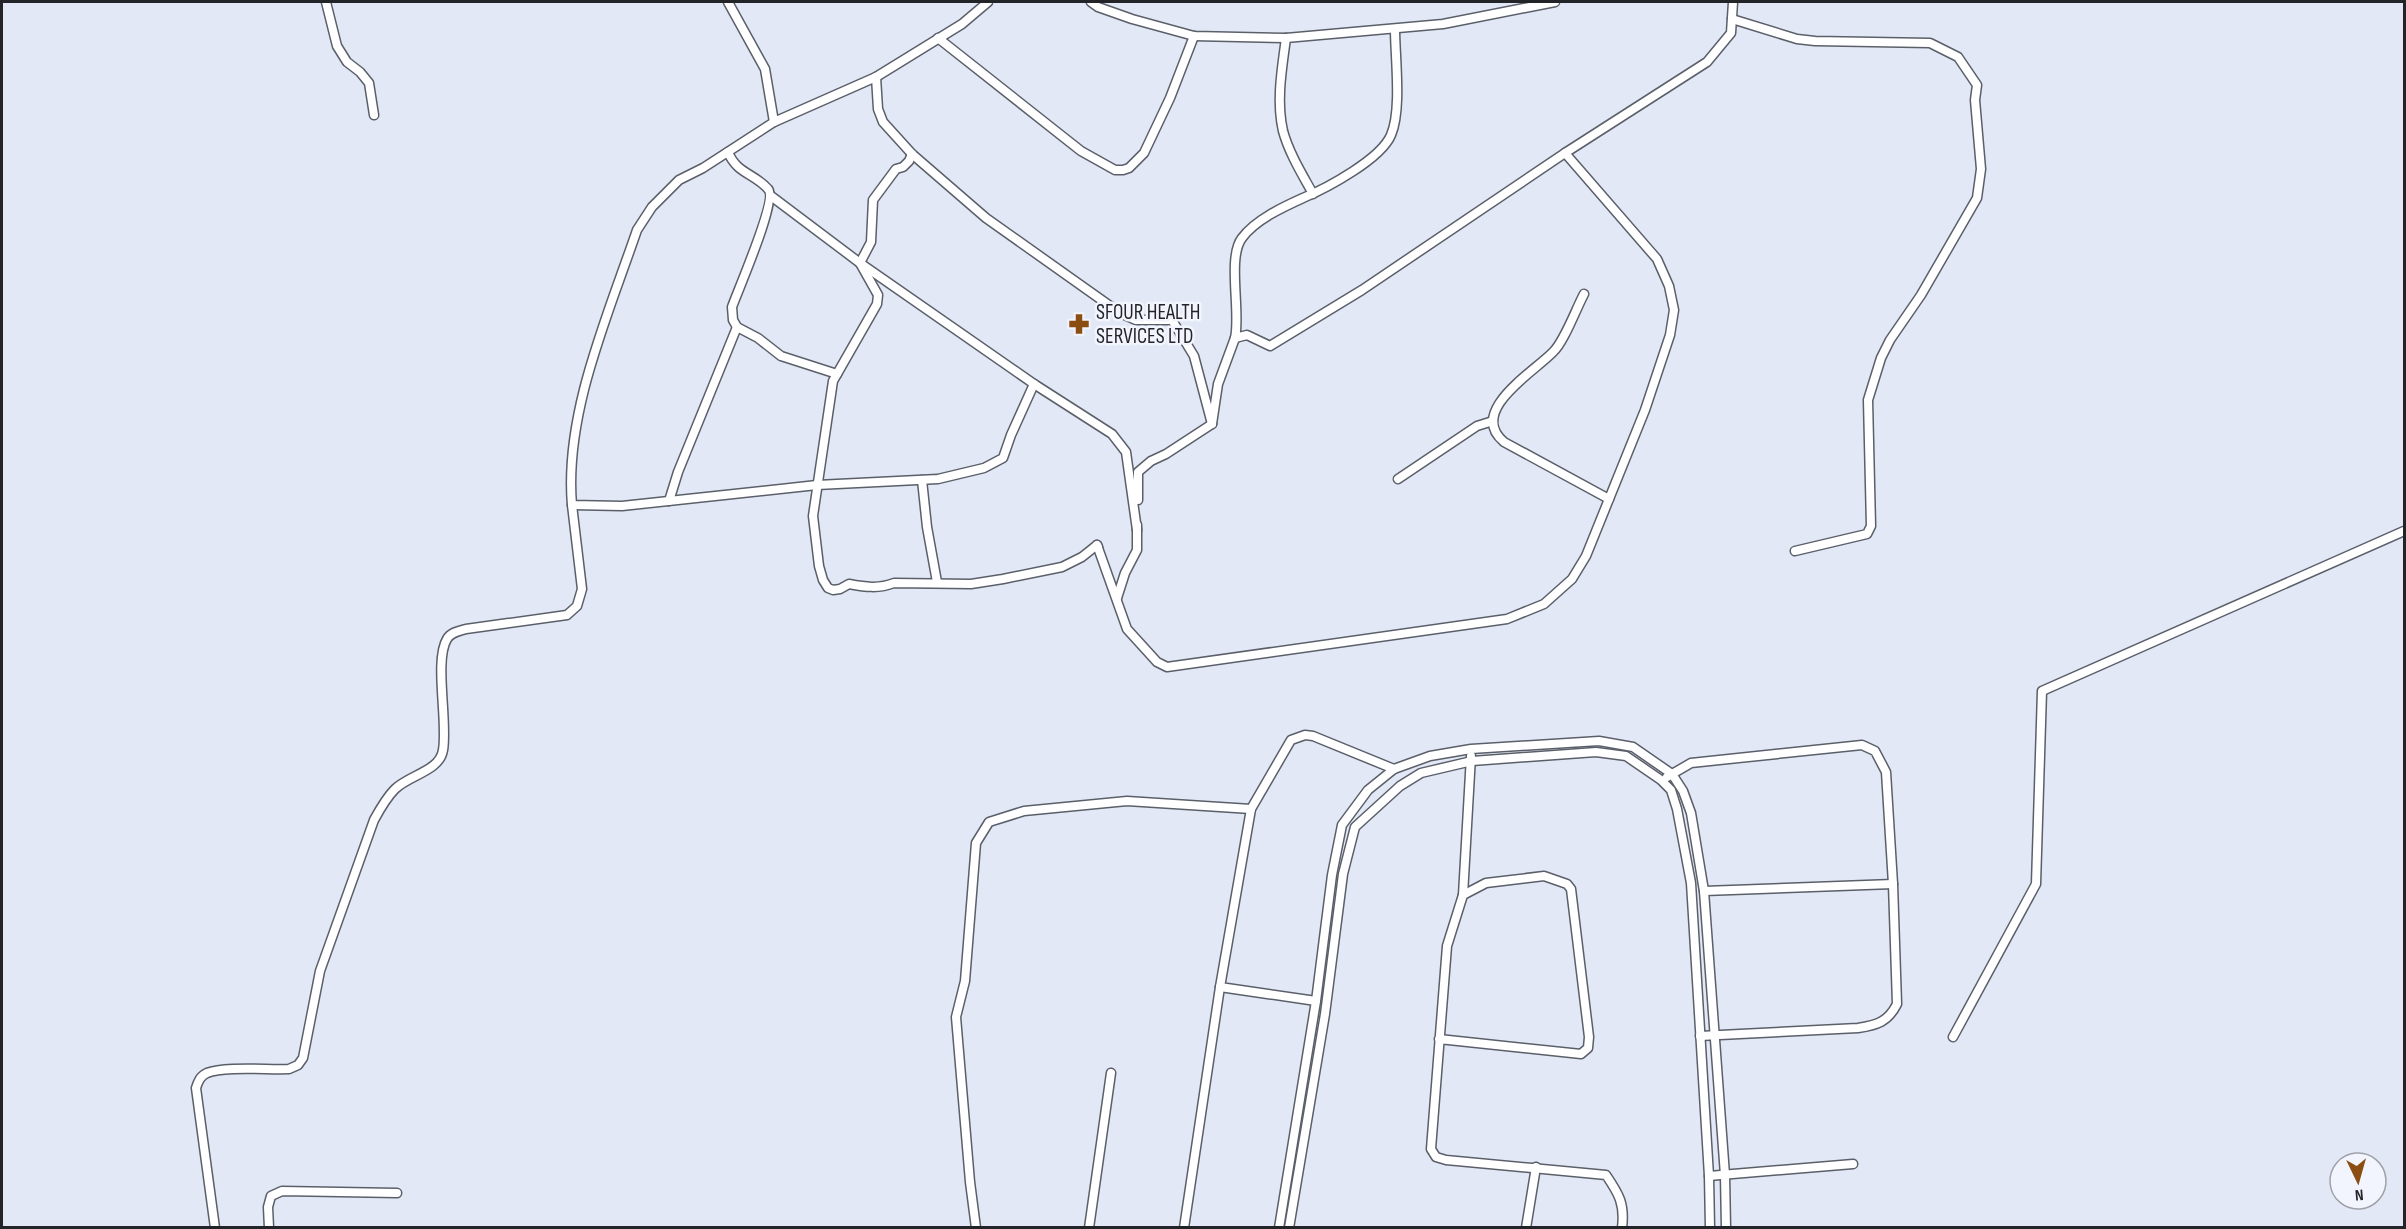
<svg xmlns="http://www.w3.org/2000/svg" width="2406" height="1229" font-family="'Sofia Sans Condensed',sans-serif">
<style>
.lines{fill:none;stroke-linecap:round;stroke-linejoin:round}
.minor-casing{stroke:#5a5f69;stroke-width:11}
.minor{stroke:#fff;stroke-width:8}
.labels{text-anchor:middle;stroke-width:5;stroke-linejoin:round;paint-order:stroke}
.poi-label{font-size:21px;fill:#222428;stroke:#f2f5fd;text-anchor:start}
</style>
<rect width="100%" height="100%" fill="#e2e8f5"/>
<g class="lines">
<g class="minor-casing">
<g id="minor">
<path d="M 326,2 L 337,46 L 347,62 L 360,72 L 369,83 L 374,115"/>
<path d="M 728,2 L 765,69 L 774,122"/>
<path d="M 988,2 L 962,24 L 876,77 L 774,122 L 703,168 L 679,180 L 652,207 L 637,230 C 608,315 564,414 572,505 L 622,506 L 817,485 L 938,479 L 984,468 L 1003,458 L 1011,435 L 1034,384"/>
<path d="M 1091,2 L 1098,7 L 1132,19 L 1194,36 L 1286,38 L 1443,24 L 1555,2"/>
<path d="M 1732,19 L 1797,39 L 1815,41 L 1930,43 L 1958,57 L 1977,85 L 1975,100 L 1981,169 L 1977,198 L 1921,295 L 1890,340 L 1881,358 L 1868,400 L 1871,526 L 1867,534 L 1795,551"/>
<path d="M 1395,29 C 1395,57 1402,110 1391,135 C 1381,159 1327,188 1303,198 C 1283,207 1255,220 1242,238 C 1227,257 1241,313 1235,338 L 1247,335 L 1270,346 L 1362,290 L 1565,153 L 1707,62 L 1731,33 L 1733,2"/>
<path d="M 938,38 L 1081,151 L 1115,170 L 1123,170 L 1129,168 L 1144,153 L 1170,98 L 1194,36"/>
<path d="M 1286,38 C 1282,68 1276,101 1283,131 C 1289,153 1302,174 1313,194"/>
<path d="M 876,77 L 878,109 L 883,122 L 912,154 L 986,218 L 1120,313 L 1136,320 L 1172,320 L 1194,356 L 1212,424"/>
<path d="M 728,152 C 737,174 754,173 768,189 C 778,199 738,290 732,307 L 733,320 L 737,327 L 758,338 L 781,356 L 837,374"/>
<path d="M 912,154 L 909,161 L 903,167 L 896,169 L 873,200 L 871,242 L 860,263 L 878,295 L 877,304 L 833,381 L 813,516 L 819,566 L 823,580 L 828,588 L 833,590 L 840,589 L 849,584 C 865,587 879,589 894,583 L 971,584 L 1003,579 L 1062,567 L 1082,557 L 1097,545 L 1098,547"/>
<path d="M 771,196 L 860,263 L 1034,384 L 1112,434 L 1126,452 L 1137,530"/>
<path d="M 1584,294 C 1576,309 1564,342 1553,352 C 1534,372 1467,411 1504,442 L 1609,499"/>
<path d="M 1398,479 L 1477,426 L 1493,421"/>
<path d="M 922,480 L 927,527 L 937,582"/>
<path d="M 1138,500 L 1138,472 L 1151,461 L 1166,454 L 1212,424 L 1218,384 L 1235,338"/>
<path d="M 669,501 L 678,472 L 737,327"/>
<path d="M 1097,545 L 1127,629 L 1157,662 L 1167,667 L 1507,619 L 1544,604 L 1572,579 L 1586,556 L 1645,410 L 1670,335 L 1674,310 L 1669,286 L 1657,259 L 1565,153"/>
<path d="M 1117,598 L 1125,573 L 1137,550 L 1137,525"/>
<path d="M 1667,777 L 1691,763 L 1862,745 L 1875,751 L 1886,772 L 1893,884 L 1897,1004 C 1888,1022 1877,1025 1858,1028 L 1700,1036"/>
<path d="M 1704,891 L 1893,884"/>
<path d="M 1463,895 L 1471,756"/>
<path d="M 1316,1001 L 1220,987 L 1251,809 L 1291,740 L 1305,735 L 1313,736 L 1394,769"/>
<path d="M 1953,1037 L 2036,884 L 2042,691 L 2404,531"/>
<path d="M 1439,1039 L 1581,1054 L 1588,1048 L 1589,1037 L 1571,889 L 1567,884 L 1544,876 L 1486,883 L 1463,895 L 1447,946 L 1431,1149 L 1436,1157 L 1446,1160 L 1606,1175 C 1619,1194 1625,1204 1622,1228"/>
<path d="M 1709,1176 L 1853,1164"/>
<path d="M 215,1228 L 196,1088 C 198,1082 200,1076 207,1073 C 225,1066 268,1070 289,1069 L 298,1065 L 303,1058 L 320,971 L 374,820 C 380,809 386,798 395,789 C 409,775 440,771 443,750 C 448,722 434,660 447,639 C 451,632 459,631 466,629 L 567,615 L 577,606 L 582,589 L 572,505"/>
<path d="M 269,1228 L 268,1207 L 271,1196 L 282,1191 L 397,1193"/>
<path d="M 976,1228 L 970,1182 L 956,1017 L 965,981 L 976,843 L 989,822 L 1024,811 L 1127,801 L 1251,809"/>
<path d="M 1089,1228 L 1111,1073"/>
<path d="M 1184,1228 L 1220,987"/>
<path d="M 1279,1228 L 1316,1001 L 1332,875 L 1342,825 L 1368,790 L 1394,769 L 1430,756 L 1471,749 L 1599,741 L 1633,747 L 1672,774 L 1683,791 L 1691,813 L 1704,891 L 1725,1175 L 1726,1228"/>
<path d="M 1289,1228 L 1325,1014 L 1343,874 L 1355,827 L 1400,786 L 1421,773 L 1472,761 L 1596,752 L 1626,756 L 1661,780 L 1671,790 L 1677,809 L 1691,883 L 1709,1176 L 1710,1228"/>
<path d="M 1526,1228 L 1536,1167"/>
</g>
</g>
<use href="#minor" class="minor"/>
</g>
<defs>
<g id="pharmacy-bare" transform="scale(1.62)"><path d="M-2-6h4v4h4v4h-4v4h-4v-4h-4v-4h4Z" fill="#8c4d12" stroke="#f2f5fd" stroke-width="2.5" paint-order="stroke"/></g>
</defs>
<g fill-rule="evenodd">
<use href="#pharmacy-bare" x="1079" y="324"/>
</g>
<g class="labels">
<g class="poi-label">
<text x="1096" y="319">SFOUR HEALTH<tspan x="1096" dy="24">SERVICES LTD</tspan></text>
</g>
</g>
<rect width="2406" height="1229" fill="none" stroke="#222428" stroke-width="6"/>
<g transform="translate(2358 1181) rotate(175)"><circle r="28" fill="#f2f5fd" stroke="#9fa1a8" stroke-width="1.5"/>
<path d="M0-4.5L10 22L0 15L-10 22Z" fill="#8c4d12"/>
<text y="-9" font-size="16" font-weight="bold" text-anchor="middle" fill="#222428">N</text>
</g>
</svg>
